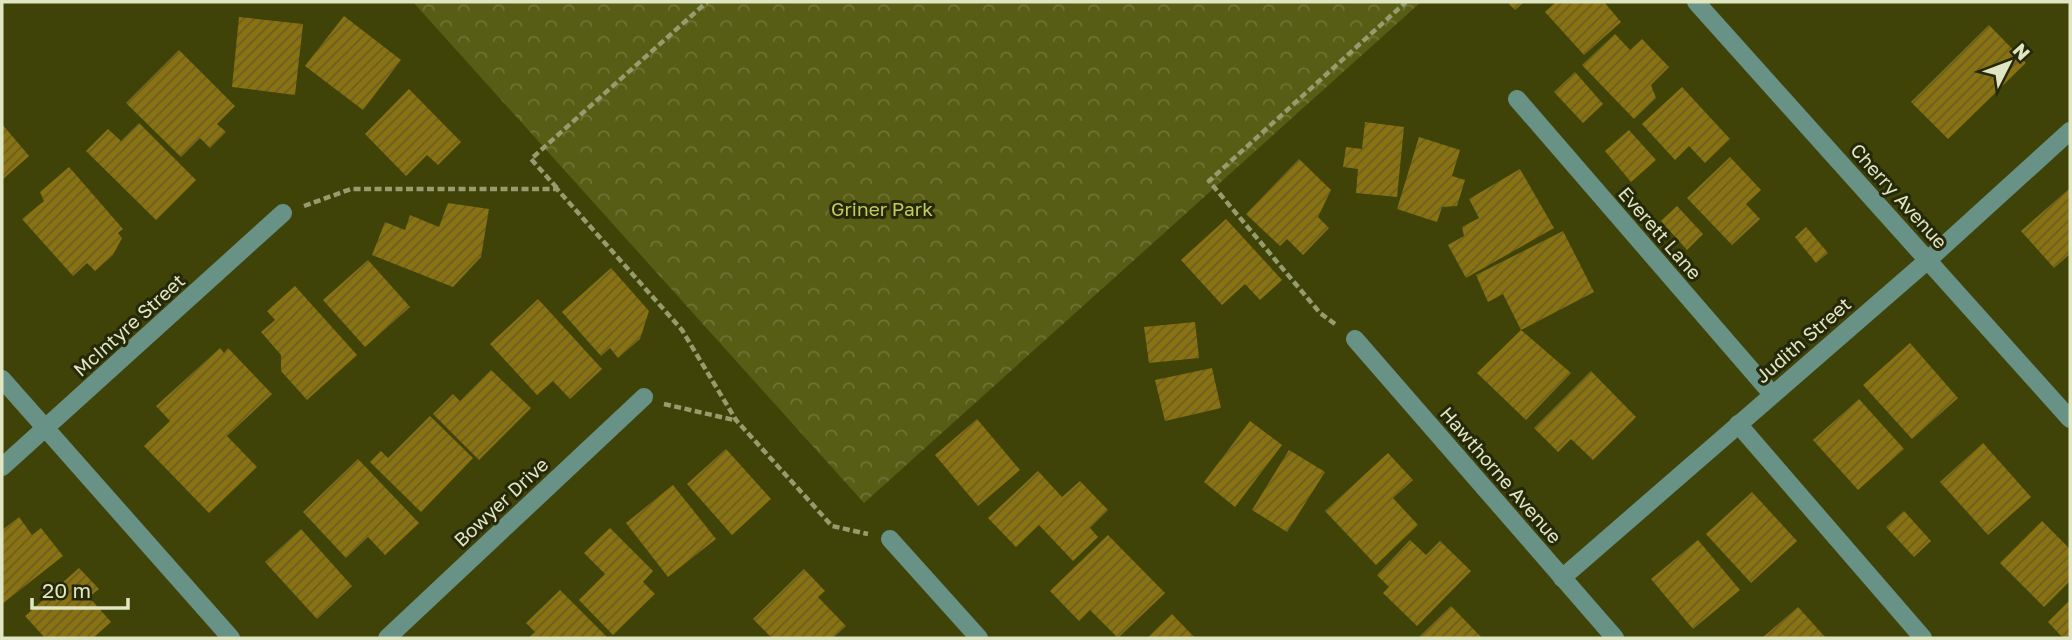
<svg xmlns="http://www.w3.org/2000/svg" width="2072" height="640" font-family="'Golos Text',sans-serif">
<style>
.park{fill:url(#park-crowns)}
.building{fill:url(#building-hatch)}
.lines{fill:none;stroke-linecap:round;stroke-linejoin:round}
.path{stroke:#969c6d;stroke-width:4.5;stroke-dasharray:7 3.5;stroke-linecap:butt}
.minor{stroke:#699286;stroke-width:18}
.labels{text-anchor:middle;stroke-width:6;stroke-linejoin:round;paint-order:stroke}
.street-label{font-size:19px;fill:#e0e6c2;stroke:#26280a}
.park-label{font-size:19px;fill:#c3cf5d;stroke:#26280a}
</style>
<defs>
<pattern id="park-crowns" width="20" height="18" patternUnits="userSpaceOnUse" patternTransform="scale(1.75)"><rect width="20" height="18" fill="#575d14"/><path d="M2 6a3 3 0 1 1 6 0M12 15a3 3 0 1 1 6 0" fill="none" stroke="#6f7435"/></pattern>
<pattern id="building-hatch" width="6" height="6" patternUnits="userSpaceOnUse" patternTransform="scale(1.75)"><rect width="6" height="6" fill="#897212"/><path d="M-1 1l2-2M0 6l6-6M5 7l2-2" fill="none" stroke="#6a5e24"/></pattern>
</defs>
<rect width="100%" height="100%" fill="#3f4308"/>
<path class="park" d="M 413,2 L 1421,2 L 864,503 Z"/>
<g class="building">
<path d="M 1507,2 L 1524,2 L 1515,10 Z"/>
<path d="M 1556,2 L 1604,2 L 1621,22 L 1584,55 L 1545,12 Z"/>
<path d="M 344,16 L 401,60 L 363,110 L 305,66 Z"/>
<path d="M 239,17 L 303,24 L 295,95 L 232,87 Z"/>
<path d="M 1989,25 L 2026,63 L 1948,139 L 1911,102 Z"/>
<path d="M 1615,34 L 1630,50 L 1642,39 L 1669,67 L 1651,85 L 1656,98 L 1634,119 L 1582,65 Z"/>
<path d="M 179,50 L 235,106 L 217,124 L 226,132 L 210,148 L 200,138 L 181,157 L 126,103 Z"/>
<path d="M 1575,72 L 1603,104 L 1583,123 L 1554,92 Z"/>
<path d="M 1682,87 L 1730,139 L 1705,163 L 1689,146 L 1675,160 L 1642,124 Z"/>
<path d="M 409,89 L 461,142 L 438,165 L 427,155 L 406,176 L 365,134 Z"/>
<path d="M 1365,122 L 1404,127 L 1397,197 L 1356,193 L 1358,169 L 1343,167 L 1346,147 L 1362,149 Z"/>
<path d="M 139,123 L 196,180 L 156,220 L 86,151 L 108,129 L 121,141 Z"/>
<path d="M 2,124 L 29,156 L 2,180 Z"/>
<path d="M 1629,130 L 1656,160 L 1631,182 L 1605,151 Z"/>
<path d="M 1419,137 L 1460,150 L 1452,176 L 1465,180 L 1457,206 L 1442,207 L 1437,222 L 1397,209 Z"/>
<path d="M 1730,157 L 1761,190 L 1746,204 L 1760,219 L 1732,245 L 1687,198 Z"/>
<path d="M 1299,159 L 1331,190 L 1318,217 L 1329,228 L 1303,255 L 1287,239 L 1280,246 L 1246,214 Z"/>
<path d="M 69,167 L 123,229 L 118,233 L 122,238 L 113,255 L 95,271 L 87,263 L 73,276 L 22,219 L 44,201 L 40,192 Z"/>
<path d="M 1520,169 L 1554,228 L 1466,278 L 1448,245 L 1464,236 L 1462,227 L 1479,218 L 1469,199 Z"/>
<path d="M 2070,188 L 2070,254 L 2054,268 L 2021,231 Z"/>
<path d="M 448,203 L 489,209 L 481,257 L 453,287 L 372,255 L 385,222 L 405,230 L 410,215 L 439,227 Z"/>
<path d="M 1677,206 L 1703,234 L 1687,250 L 1661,221 Z"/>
<path d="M 1226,219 L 1282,280 L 1260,300 L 1245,284 L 1222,305 L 1181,260 Z"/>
<path d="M 1806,227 L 1828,253 L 1816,263 L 1795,237 Z"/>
<path d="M 1563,231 L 1594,292 L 1521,330 L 1571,373 L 1526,420 L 1477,373 L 1521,330 L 1503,294 L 1488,302 L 1476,275 Z"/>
<path d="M 368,260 L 410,307 L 365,347 L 323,300 Z"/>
<path d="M 611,268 L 649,311 L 640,339 L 618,358 L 610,348 L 601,356 L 562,312 Z"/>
<path d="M 295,286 L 357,355 L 307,400 L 281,371 L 281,355 L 261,332 L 275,320 L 267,311 Z"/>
<path d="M 538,299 L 602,369 L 570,399 L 553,381 L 537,395 L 490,344 Z"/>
<path d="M 1195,322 L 1199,358 L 1149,363 L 1144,327 Z"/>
<path d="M 1910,343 L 1958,398 L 1912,439 L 1863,385 Z"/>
<path d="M 220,348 L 224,353 L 228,348 L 272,394 L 227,436 L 257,467 L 209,513 L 144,446 L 170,421 L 156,406 Z"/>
<path d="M 1212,368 L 1221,408 L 1165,421 L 1155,380 Z"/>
<path d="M 491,370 L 531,408 L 479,460 L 433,414 L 453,394 L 460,401 Z"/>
<path d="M 1591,371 L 1636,417 L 1593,460 L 1571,439 L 1558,452 L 1534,428 Z"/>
<path d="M 1859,399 L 1904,449 L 1858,490 L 1813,440 Z"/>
<path d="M 430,416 L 473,458 L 421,512 L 370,462 L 381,451 L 388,458 Z"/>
<path d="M 977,419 L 1020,470 L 978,506 L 935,455 Z"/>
<path d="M 1250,421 L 1282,445 L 1235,507 L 1204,482 Z"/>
<path d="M 1983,443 L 2031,497 L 1988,535 L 1940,482 Z"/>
<path d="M 726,449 L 771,499 L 732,535 L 687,484 Z"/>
<path d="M 1289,450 L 1325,472 L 1287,532 L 1252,510 Z"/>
<path d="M 1388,453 L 1413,480 L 1393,498 L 1418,525 L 1376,565 L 1325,511 Z"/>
<path d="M 358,459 L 419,523 L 385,555 L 368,537 L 346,558 L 303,512 Z"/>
<path d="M 1038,471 L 1062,497 L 1080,481 L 1108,510 L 1090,528 L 1098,537 L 1073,561 L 1039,525 L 1016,547 L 988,518 Z"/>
<path d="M 673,485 L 716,539 L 668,577 L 626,523 Z"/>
<path d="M 1752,492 L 1797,541 L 1751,583 L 1706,534 Z"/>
<path d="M 1904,511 L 1931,541 L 1914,557 L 1886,527 Z"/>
<path d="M 19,517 L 32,535 L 41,528 L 63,556 L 2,604 L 2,530 Z"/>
<path d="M 2042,521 L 2070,549 L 2070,581 L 2044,607 L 2000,563 Z"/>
<path d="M 610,528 L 653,571 L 643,582 L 655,594 L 613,635 L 579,600 L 605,574 L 584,553 Z"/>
<path d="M 301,529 L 352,586 L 317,619 L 265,562 Z"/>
<path d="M 1108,535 L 1165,593 L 1118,638 L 1090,610 L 1079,621 L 1050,591 Z"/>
<path d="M 1410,540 L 1426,555 L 1440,541 L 1471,571 L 1417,626 L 1383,593 L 1389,587 L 1377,575 Z"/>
<path d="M 1698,540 L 1740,590 L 1693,629 L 1651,579 Z"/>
<path d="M 79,568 L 99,589 L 89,597 L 111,622 L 93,638 L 45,638 L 25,616 Z"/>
<path d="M 804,569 L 825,591 L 818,597 L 846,626 L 833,638 L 772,638 L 753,619 Z"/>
<path d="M 560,590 L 608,638 L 528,638 L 535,632 L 526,623 Z"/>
<path d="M 2070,600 L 2070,638 L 2063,638 L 2048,622 Z"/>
<path d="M 1451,606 L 1482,638 L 1418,638 Z"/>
<path d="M 1798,607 L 1826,638 L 1762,638 Z"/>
<path d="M 1172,614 L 1195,638 L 1147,638 Z"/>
</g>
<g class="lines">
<g class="path">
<path d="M 557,188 L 531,159 L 707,2"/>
<path d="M 304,206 L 351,189 L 557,189 L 682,330 L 736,420 L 832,526 L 868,534"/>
<path d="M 1335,324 L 1320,313 L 1209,181 L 1406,2"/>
<path d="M 664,404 L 734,420"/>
</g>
<g class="minor">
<path d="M 1696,2 L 2070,419"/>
<path d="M 1517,99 L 1772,394"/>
<path d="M 1355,339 L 1615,638"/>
<path d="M 2,379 L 231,638"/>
<path d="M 1738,424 L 1923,638"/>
<path d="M 2,467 L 283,213"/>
<path d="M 890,539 L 979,638"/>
<path d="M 1562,578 L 1928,260 L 2070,131"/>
<path d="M 387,638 L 644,397"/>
</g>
</g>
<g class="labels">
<g class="street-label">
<text transform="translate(1899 196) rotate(48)" y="7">Cherry Avenue</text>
<text transform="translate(1660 233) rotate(49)" y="7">Everett Lane</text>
<text transform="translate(129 325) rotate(-42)" y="7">McIntyre Street</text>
<text transform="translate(1803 340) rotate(-41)" y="7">Judith Street</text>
<text transform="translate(1501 475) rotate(49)" y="7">Hawthorne Avenue</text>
<text transform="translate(501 502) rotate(-43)" y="7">Bowyer Drive</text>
</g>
<g class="park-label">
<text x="882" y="216">Griner Park</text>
</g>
</g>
<rect width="2072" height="640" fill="none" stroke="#e0e6c2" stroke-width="7"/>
<g transform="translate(2009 63) rotate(48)" stroke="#26280a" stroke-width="5" paint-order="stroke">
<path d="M0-5L12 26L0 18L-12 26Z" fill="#e0e6c2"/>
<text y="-10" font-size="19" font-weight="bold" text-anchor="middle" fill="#e0e6c2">N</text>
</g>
<path d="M32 598v10h96v-10" fill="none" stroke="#e0e6c2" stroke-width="3.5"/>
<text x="42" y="598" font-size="21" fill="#e0e6c2" stroke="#26280a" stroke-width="5" paint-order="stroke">20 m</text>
</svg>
